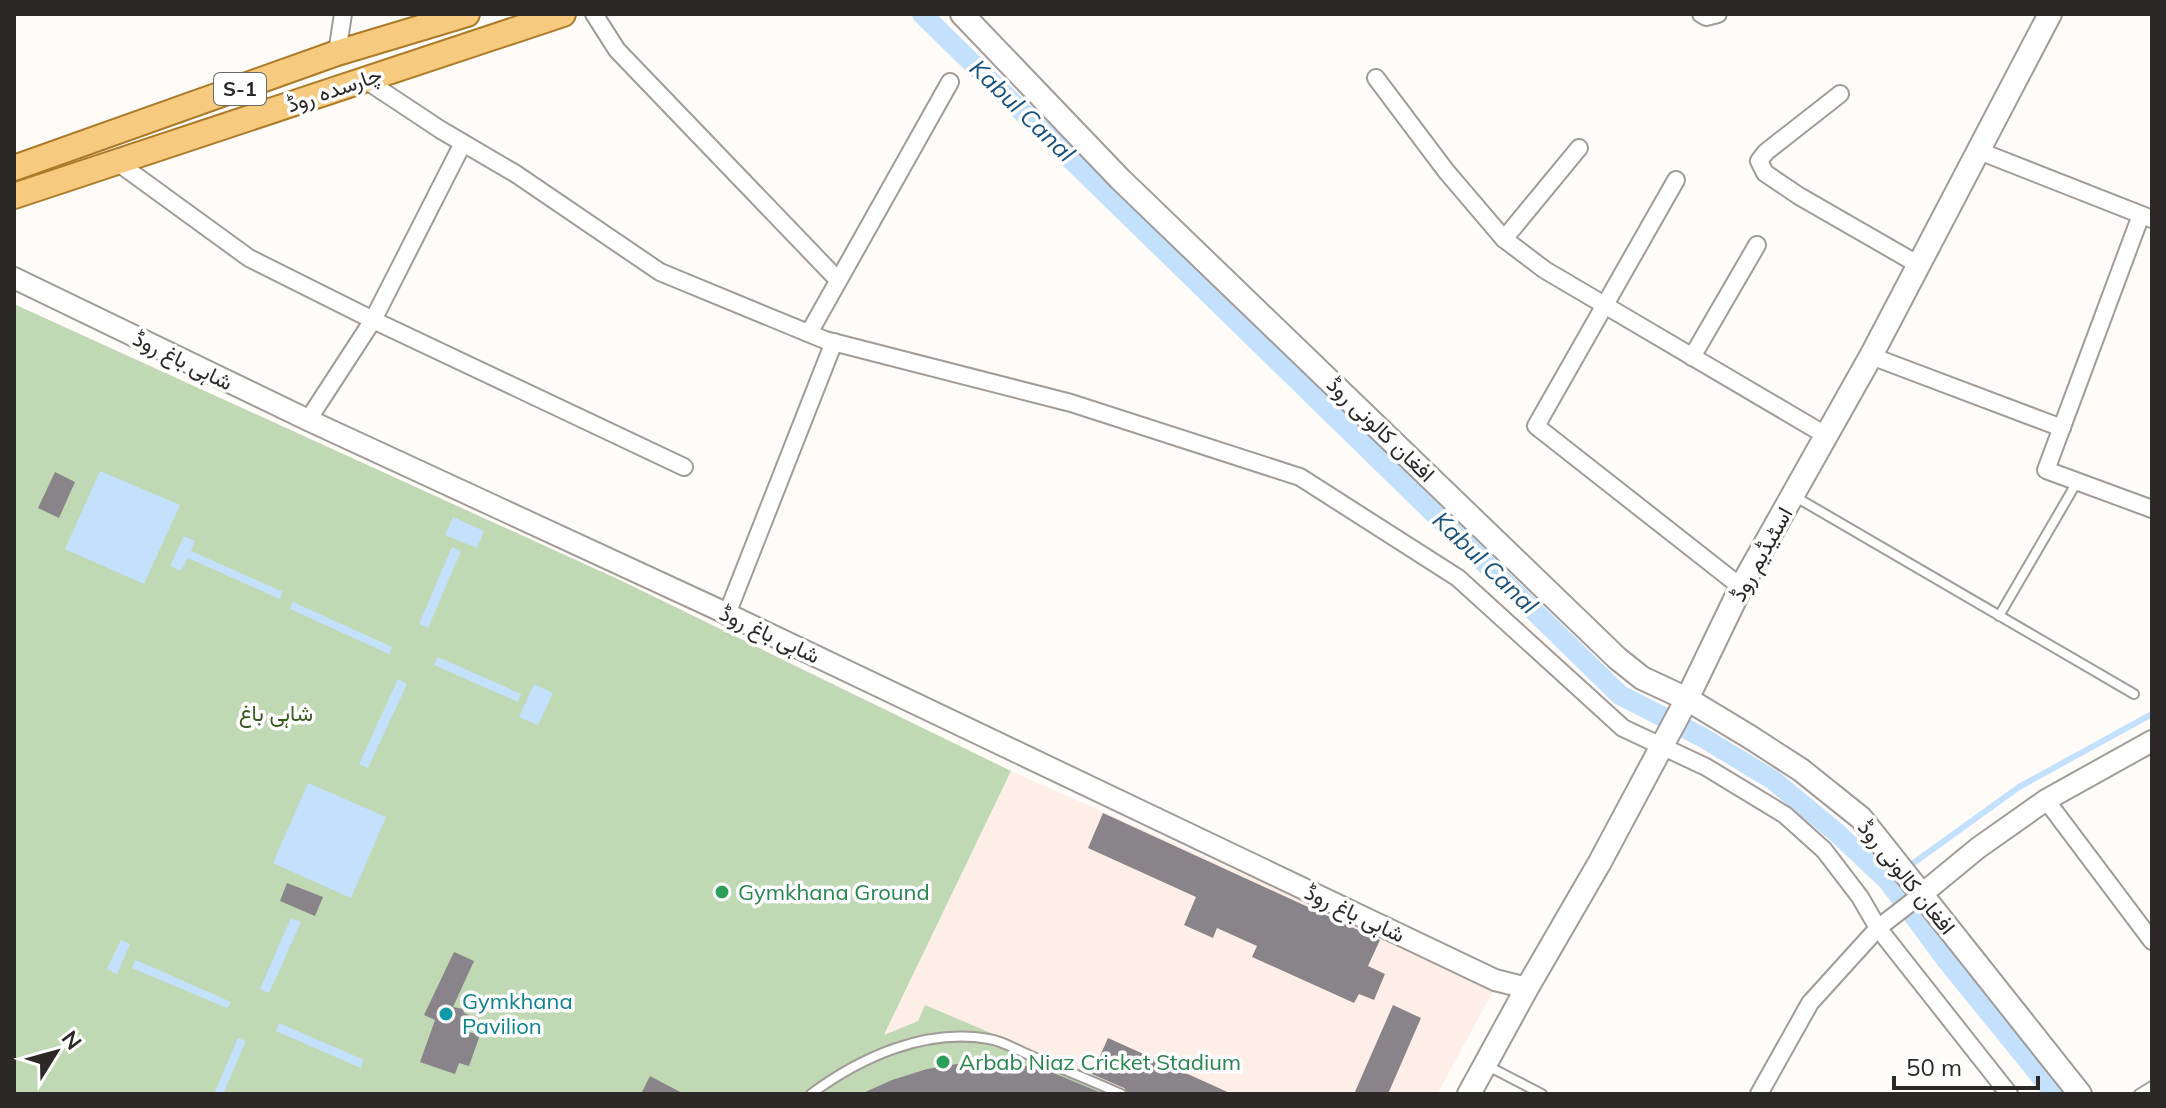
<svg xmlns="http://www.w3.org/2000/svg" width="2166" height="1108" font-family="Mulish,Vazirmatn,sans-serif">
<style>
.built{fill:#fdefe7}
.green{fill:#c1d8b5}
.water{fill:#c3e1fd}
.lines{fill:none;stroke-linecap:round;stroke-linejoin:round}
.stream{stroke:#c3e1fd;stroke-width:6}
.canal{stroke:#c3e1fd;stroke-width:20}
.building{fill:#888489}
.service-casing{stroke:#a29c99;stroke-width:12}
.minor-casing{stroke:#a29c99;stroke-width:20}
.tertiary-casing{stroke:#a29c99;stroke-width:24}
.secondary-casing{stroke:#a29c99;stroke-width:26}
.primary-casing{stroke:#ab7b2a;stroke-width:28}
.service{stroke:#fff;stroke-width:8}
.minor{stroke:#fff;stroke-width:16}
.tertiary{stroke:#fff;stroke-width:20}
.secondary{stroke:#fff;stroke-width:22}
.primary{stroke:#f6cb80;stroke-width:24}
.leisure-dot{fill:#2e9e5b;stroke:#fff;stroke-width:3}
.culture-dot{fill:#0f9aa8;stroke:#fff;stroke-width:3}
.labels{text-anchor:middle;stroke-width:7;stroke-linejoin:round;paint-order:stroke}
.shield{fill:#fff;stroke:#6b6868;stroke-width:2}
.shield-label{font-size:20px;font-weight:bold;fill:#2b2827}
.street-label{font-size:22px;fill:#2b2827;stroke:#fff}
.park-label{font-size:22px;fill:#375a22;stroke:#fff}
.leisure-label{font-size:22px;fill:#27864d;stroke:#fff;text-anchor:start}
.culture-label{font-size:22px;fill:#0d838f;stroke:#fff;text-anchor:start}
.water-label{font-size:24px;font-style:italic;fill:#16507b;stroke:#fff}
</style>
<rect width="100%" height="100%" fill="#fffbf9"/>
<path class="built" d="M 1011,771 L 1496,986 L 1437,1094 L 1131,1094 L 918,1021 L 884,1036 Z"/>
<path class="green" d="M 14,304 L 622,581 L 1011,771 L 884,1035 L 918,1021 L 925,1005 L 1135,1094 L 14,1094 Z"/>
<g class="water">
<path d="M 100,471 L 180,505 L 144,584 L 65,549 Z"/>
<path d="M 453,517 L 484,531 L 477,548 L 445,535 Z"/>
<path d="M 184,536 L 195,541 L 191,551 L 283,592 L 280,599 L 188,558 L 181,571 L 170,566 Z"/>
<path d="M 452,547 L 461,551 L 428,628 L 419,624 Z"/>
<path d="M 293,602 L 392,647 L 389,654 L 290,609 Z"/>
<path d="M 438,657 L 521,694 L 518,702 L 434,665 Z"/>
<path d="M 398,679 L 407,684 L 368,768 L 359,764 Z"/>
<path d="M 534,684 L 553,693 L 538,725 L 519,717 Z"/>
<path d="M 308,783 L 386,817 L 351,898 L 273,863 Z"/>
<path d="M 291,918 L 301,922 L 269,993 L 260,989 Z"/>
<path d="M 121,940 L 130,944 L 117,974 L 107,969 Z"/>
<path d="M 136,960 L 231,1002 L 227,1008 L 132,968 Z"/>
<path d="M 279,1023 L 364,1060 L 361,1068 L 276,1031 Z"/>
<path d="M 238,1038 L 246,1041 L 223,1094 L 214,1094 Z"/>
</g>
<g class="lines">
<g class="stream">
<path d="M 1908,867 L 2019,787 L 2152,714"/>
<path d="M 1888,881 L 1899,873"/>
</g>
<path class="canal" d="M 922,14 L 1620,695 L 1702,737 L 1773,780 L 1837,833 L 1888,881 L 1947,961 L 2055,1094"/>
</g>
<g class="building">
<path d="M 55,472 L 75,482 L 59,518 L 38,508 Z"/>
<path d="M 1103,813 L 1380,940 L 1368,966 L 1385,974 L 1374,1000 L 1359,994 L 1354,1003 L 1252,957 L 1257,946 L 1217,928 L 1213,938 L 1184,925 L 1196,897 L 1088,848 Z"/>
<path d="M 287,883 L 323,897 L 315,916 L 280,901 Z"/>
<path d="M 454,952 L 474,961 L 453,1007 L 463,1009 L 464,1013 L 474,1017 L 469,1032 L 480,1035 L 469,1066 L 459,1063 L 455,1074 L 420,1062 L 435,1020 L 424,1015 Z"/>
<path d="M 1393,1005 L 1421,1018 L 1388,1094 L 1354,1094 Z"/>
<path d="M 1108,1038 L 1232,1094 L 1128,1094 L 1124,1088 L 1092,1074 Z"/>
<path d="M 1000,1062 L 1044,1069 L 1104,1094 L 861,1094 L 892,1080 L 927,1069 L 963,1063 Z"/>
<path d="M 650,1076 L 684,1094 L 641,1094 Z"/>
</g>
<g class="lines">
<g class="service-casing">
<g id="service">
<path d="M 1794,496 L 2134,694"/>
<path d="M 1999,616 L 2077,482"/>
<path d="M 1486,1065 L 1542,1094"/>
<path d="M 811,1094 C 861,1057 925,1028 989,1039 C 1003,1041 1017,1050 1029,1055 C 1060,1068 1090,1080 1121,1094"/>
<path d="M 2139,1094 L 2152,1086"/>
</g>
</g>
<g class="minor-casing">
<g id="minor">
<path d="M 594,14 L 617,50 L 838,280"/>
<path d="M 1701,14 L 1706,17 L 1718,14"/>
<path d="M 337,53 L 343,14"/>
<path d="M 1376,78 L 1446,171 L 1504,239 L 1545,270 L 1827,436"/>
<path d="M 364,79 L 441,130 L 516,174 L 660,272 L 825,340 L 1071,403 L 1300,477 L 1458,578 L 1623,728 L 1706,767 L 1785,815 L 1824,850 L 1860,897 L 1878,928 L 2009,1094"/>
<path d="M 1840,94 L 1766,152 L 1759,161 L 1765,173 L 1799,196 L 1919,265"/>
<path d="M 1979,151 L 2152,219"/>
<path d="M 117,162 L 249,258 L 373,320 L 684,467"/>
<path d="M 1676,180 L 1536,426 L 1741,587"/>
<path d="M 2141,215 L 2046,470 L 2152,509"/>
<path d="M 1504,239 L 1579,148"/>
<path d="M 809,333 L 950,82"/>
<path d="M 1871,356 L 2062,428"/>
<path d="M 1692,357 L 1757,245"/>
<path d="M 308,420 L 373,320 L 463,143"/>
<path d="M 727,614 L 834,342"/>
<path d="M 2046,800 L 2152,941"/>
<path d="M 1759,1094 L 1810,1003 L 1878,928 L 1922,894"/>
</g>
</g>
<g class="tertiary-casing">
<g id="tertiary">
<path d="M 14,278 L 308,420 L 719,610 L 1495,980 L 1527,988"/>
<path d="M 1922,894 L 1978,848 L 2046,800 L 2152,741"/>
</g>
</g>
<g class="secondary-casing">
<g id="secondary">
<path d="M 962,14 L 1120,179 L 1617,658 L 1642,678 L 1687,699 L 1750,737 L 1801,770 L 1861,818 L 2080,1094"/>
<path d="M 1469,1094 L 1527,988 L 1600,862 L 1687,699 L 1741,587 L 1871,356 L 2050,14"/>
</g>
</g>
<g class="primary-casing">
<g id="primary">
<path d="M 14,168 L 337,53 L 467,14"/>
<path d="M 14,196 L 563,14"/>
</g>
</g>
<use href="#service" class="service"/>
<use href="#minor" class="minor"/>
<use href="#tertiary" class="tertiary"/>
<use href="#secondary" class="secondary"/>
<use href="#primary" class="primary"/>
</g>
<g class="leisure-dot">
<circle cx="722" cy="892" r="8"/>
<circle cx="943" cy="1062" r="8"/>
</g>
<circle class="culture-dot" cx="446" cy="1014" r="8"/>
<g class="labels">
<rect class="shield" x="214" y="73" width="52" height="32" rx="6"/>
<g class="shield-label">
<text x="240" y="96">S-1</text>
</g>
<g class="street-label">
<text transform="translate(334 89) rotate(-19)" y="8">چارسدہ روڈ</text>
<text transform="translate(183 360) rotate(26)" y="8">شاہی باغ روڈ</text>
<text transform="translate(1381 429) rotate(44)" y="8">افغان کالونی روڈ</text>
<text transform="translate(1761 554) rotate(-61)" y="8">اسٹیڈیم روڈ</text>
<text transform="translate(770 634) rotate(25)" y="8">شاہی باغ روڈ</text>
<text transform="translate(1907 877) rotate(51)" y="8">افغان کالونی روڈ</text>
<text transform="translate(1355 913) rotate(25)" y="8">شاہی باغ روڈ</text>
</g>
<g class="park-label">
<text x="276" y="721">شاہی باغ</text>
</g>
<g class="leisure-label">
<text x="738" y="900">Gymkhana Ground</text>
<text x="959" y="1070">Arbab Niaz Cricket Stadium</text>
</g>
<g class="culture-label">
<text x="462" y="1009">Gymkhana<tspan x="462" dy="25">Pavilion</tspan></text>
</g>
<g class="water-label">
<text transform="translate(1022 111) rotate(44)" y="8">Kabul Canal</text>
<text transform="translate(1485 563) rotate(44)" y="8">Kabul Canal</text>
</g>
</g>
<rect width="2166" height="1108" fill="none" stroke="#2b2827" stroke-width="32"/>
<g transform="translate(56 1052) rotate(53)" stroke="#ffffff" stroke-width="6" paint-order="stroke">
<path d="M0-6L14 30L0 20L-14 30Z" fill="#2b2827"/>
<text y="-12" font-size="22" font-weight="bold" text-anchor="middle" fill="#2b2827">N</text>
</g>
<path d="M1894 1076v12h144v-12" fill="none" stroke="#2b2827" stroke-width="4"/>
<text x="1906" y="1076" font-size="24" fill="#2b2827" stroke="#ffffff" stroke-width="6" paint-order="stroke">50 m</text>
</svg>
